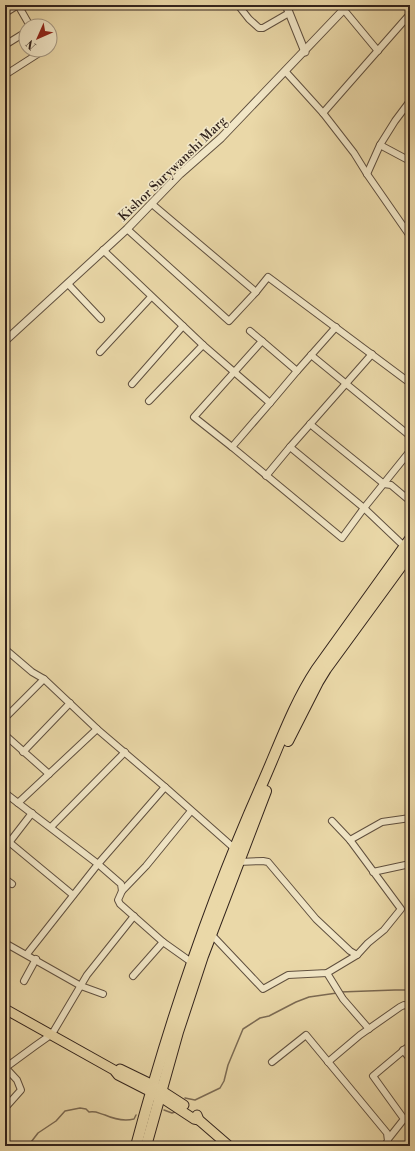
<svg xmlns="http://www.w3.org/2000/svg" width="415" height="1151" font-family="'Libre Bodoni',serif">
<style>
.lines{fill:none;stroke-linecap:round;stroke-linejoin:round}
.stream{stroke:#7b6a53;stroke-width:1.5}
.minor-casing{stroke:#60503f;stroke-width:8}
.tertiary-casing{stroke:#60503f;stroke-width:9}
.primary-casing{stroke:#32231c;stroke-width:11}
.trunk-casing{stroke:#32231c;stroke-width:12}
.minor{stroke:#f1e6c6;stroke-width:6}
.tertiary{stroke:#f1e6c6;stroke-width:7}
.primary{stroke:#ead8a8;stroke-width:9}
.trunk{stroke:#ead8a8;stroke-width:10}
.labels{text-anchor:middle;stroke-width:3.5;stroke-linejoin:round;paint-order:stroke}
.street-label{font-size:13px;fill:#32231c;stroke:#f1e6c6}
</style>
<rect width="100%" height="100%" fill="#ead8a8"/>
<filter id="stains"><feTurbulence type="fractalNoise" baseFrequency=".005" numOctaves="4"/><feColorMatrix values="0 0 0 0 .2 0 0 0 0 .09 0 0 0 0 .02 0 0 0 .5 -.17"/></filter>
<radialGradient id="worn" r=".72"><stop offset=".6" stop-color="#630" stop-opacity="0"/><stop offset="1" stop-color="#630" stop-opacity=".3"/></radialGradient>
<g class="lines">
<g class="stream">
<path d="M 340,992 L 395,990 L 410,990"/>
<path d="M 185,1098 L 195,1100 L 220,1088 L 224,1081 L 228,1065 L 243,1029 L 260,1018 L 269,1016 L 296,1002 L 309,997 L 337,993"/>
<path d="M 164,1110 L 172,1113 L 175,1112"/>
<path d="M 28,1146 L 38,1133 L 56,1121 L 65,1111 L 80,1108 L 86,1109 L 89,1112 C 98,1111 97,1113 105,1115 C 114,1119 125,1121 134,1119 L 136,1115"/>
</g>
<g class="minor-casing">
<g id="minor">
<path d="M 18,5 L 30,26"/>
<path d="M 238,5 L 249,19 L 259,28 L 263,28 L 289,13"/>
<path d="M 344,10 L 378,51"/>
<path d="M 5,13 L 18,5"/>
<path d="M 5,45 L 26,32"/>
<path d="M 285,71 L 323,113 L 410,14"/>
<path d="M 5,75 L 44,50"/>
<path d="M 323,113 L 354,153 L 367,174 L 410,236"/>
<path d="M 380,145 L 410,161"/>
<path d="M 367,174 L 380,145 L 395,121 L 410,101"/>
<path d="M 127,229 L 229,321 L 256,292 L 152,204"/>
<path d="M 103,250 L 203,345 L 270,403 L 232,447 L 342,538 L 364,508 L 410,451"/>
<path d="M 68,284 L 101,319"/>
<path d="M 256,292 L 268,277 L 410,383"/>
<path d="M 262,341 L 297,371"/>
<path d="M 100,352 L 151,297"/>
<path d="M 311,355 L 410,436"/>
<path d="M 132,384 L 183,326"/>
<path d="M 149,401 L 203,345"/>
<path d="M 270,403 L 297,371 L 336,327"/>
<path d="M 310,424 L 384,484 L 391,485 L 410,501"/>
<path d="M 232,447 L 194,417 L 262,341 L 250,331"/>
<path d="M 290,447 L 364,508 L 406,548"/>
<path d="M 266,476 L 290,447 L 372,354"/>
<path d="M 5,649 L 32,672 L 44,679 L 97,729 L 165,787"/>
<path d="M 5,718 L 44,679"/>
<path d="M 5,735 L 49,774"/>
<path d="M 23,752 L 70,703"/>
<path d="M 5,793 L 98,864 L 121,884 L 122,891 L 118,900 L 120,904 L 163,942 L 194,964"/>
<path d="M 18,803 L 97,729"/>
<path d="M 51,827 L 125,752"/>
<path d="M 350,840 L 382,822 L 410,818"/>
<path d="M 9,842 L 73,895"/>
<path d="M 5,848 L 32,813"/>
<path d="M 238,862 L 263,861 L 268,862 L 316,919 L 350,951 L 357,955 L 368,943 L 384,930 L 401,909 L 350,840 L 332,821"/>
<path d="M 373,872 L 410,864"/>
<path d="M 5,879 L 12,884"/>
<path d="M 122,891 L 146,866 L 191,811"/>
<path d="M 211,934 L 263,989 L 288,975 L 327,973 L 357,955"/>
<path d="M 5,943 L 81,986 L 103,994"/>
<path d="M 27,954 L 98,864 L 165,787 L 235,849"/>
<path d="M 327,973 L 343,999 L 369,1029"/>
<path d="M 133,976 L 163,942"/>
<path d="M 24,981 L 36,959"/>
<path d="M 403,1050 L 410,1059"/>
<path d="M 272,1062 L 306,1035 L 387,1133 L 388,1141 L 384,1146"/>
<path d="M 328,1062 L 360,1035 L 400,1007 L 404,1005 L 410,1007"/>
<path d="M 5,1067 L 17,1080 L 21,1090 L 5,1108"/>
<path d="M 5,1068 L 35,1046 L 52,1034 L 87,975 L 134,916"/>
<path d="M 389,1138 L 404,1119 L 373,1076 L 410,1045"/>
</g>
</g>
<g class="tertiary-casing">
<g id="tertiary">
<path d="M 286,5 L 305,52"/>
<path d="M 5,341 L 127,229 L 180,174 L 221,138 L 348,5"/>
</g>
</g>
<g class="primary-casing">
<g id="primary">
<path d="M 5,1009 L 114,1070 L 118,1075 L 159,1096 L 194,1119 L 199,1120"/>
<path d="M 120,1069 L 153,1085 L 184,1105"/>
<path d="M 197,1115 L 199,1120 L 229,1146"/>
</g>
</g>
<g class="trunk-casing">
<g id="trunk">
<path d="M 288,741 L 318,682 L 326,669 L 410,554"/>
<path d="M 136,1146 C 169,1023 210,901 262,784 C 279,746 293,705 316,670 L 410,539"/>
<path d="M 146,1146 L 178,1032 L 203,956 L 266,791"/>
</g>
</g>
<use href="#minor" class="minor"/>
<use href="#tertiary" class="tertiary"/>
<use href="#primary" class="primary"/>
<use href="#trunk" class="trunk"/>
</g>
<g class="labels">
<g class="street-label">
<text transform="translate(172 168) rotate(-44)" y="5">Kishor Surywanshi Marg</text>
</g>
</g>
<rect width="415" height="1151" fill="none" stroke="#ead8a8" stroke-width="20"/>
<rect x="6" y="6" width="403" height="1139" fill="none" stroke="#32231c" stroke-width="2"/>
<rect x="10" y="10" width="395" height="1131" fill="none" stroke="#32231c"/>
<g transform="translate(38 38) rotate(225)"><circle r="19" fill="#f1e6c6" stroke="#a59882"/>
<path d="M0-3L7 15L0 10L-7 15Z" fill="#8f2418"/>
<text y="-6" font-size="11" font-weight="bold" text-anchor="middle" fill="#32231c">N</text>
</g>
<rect width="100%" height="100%" filter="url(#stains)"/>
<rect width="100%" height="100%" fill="url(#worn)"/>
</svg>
